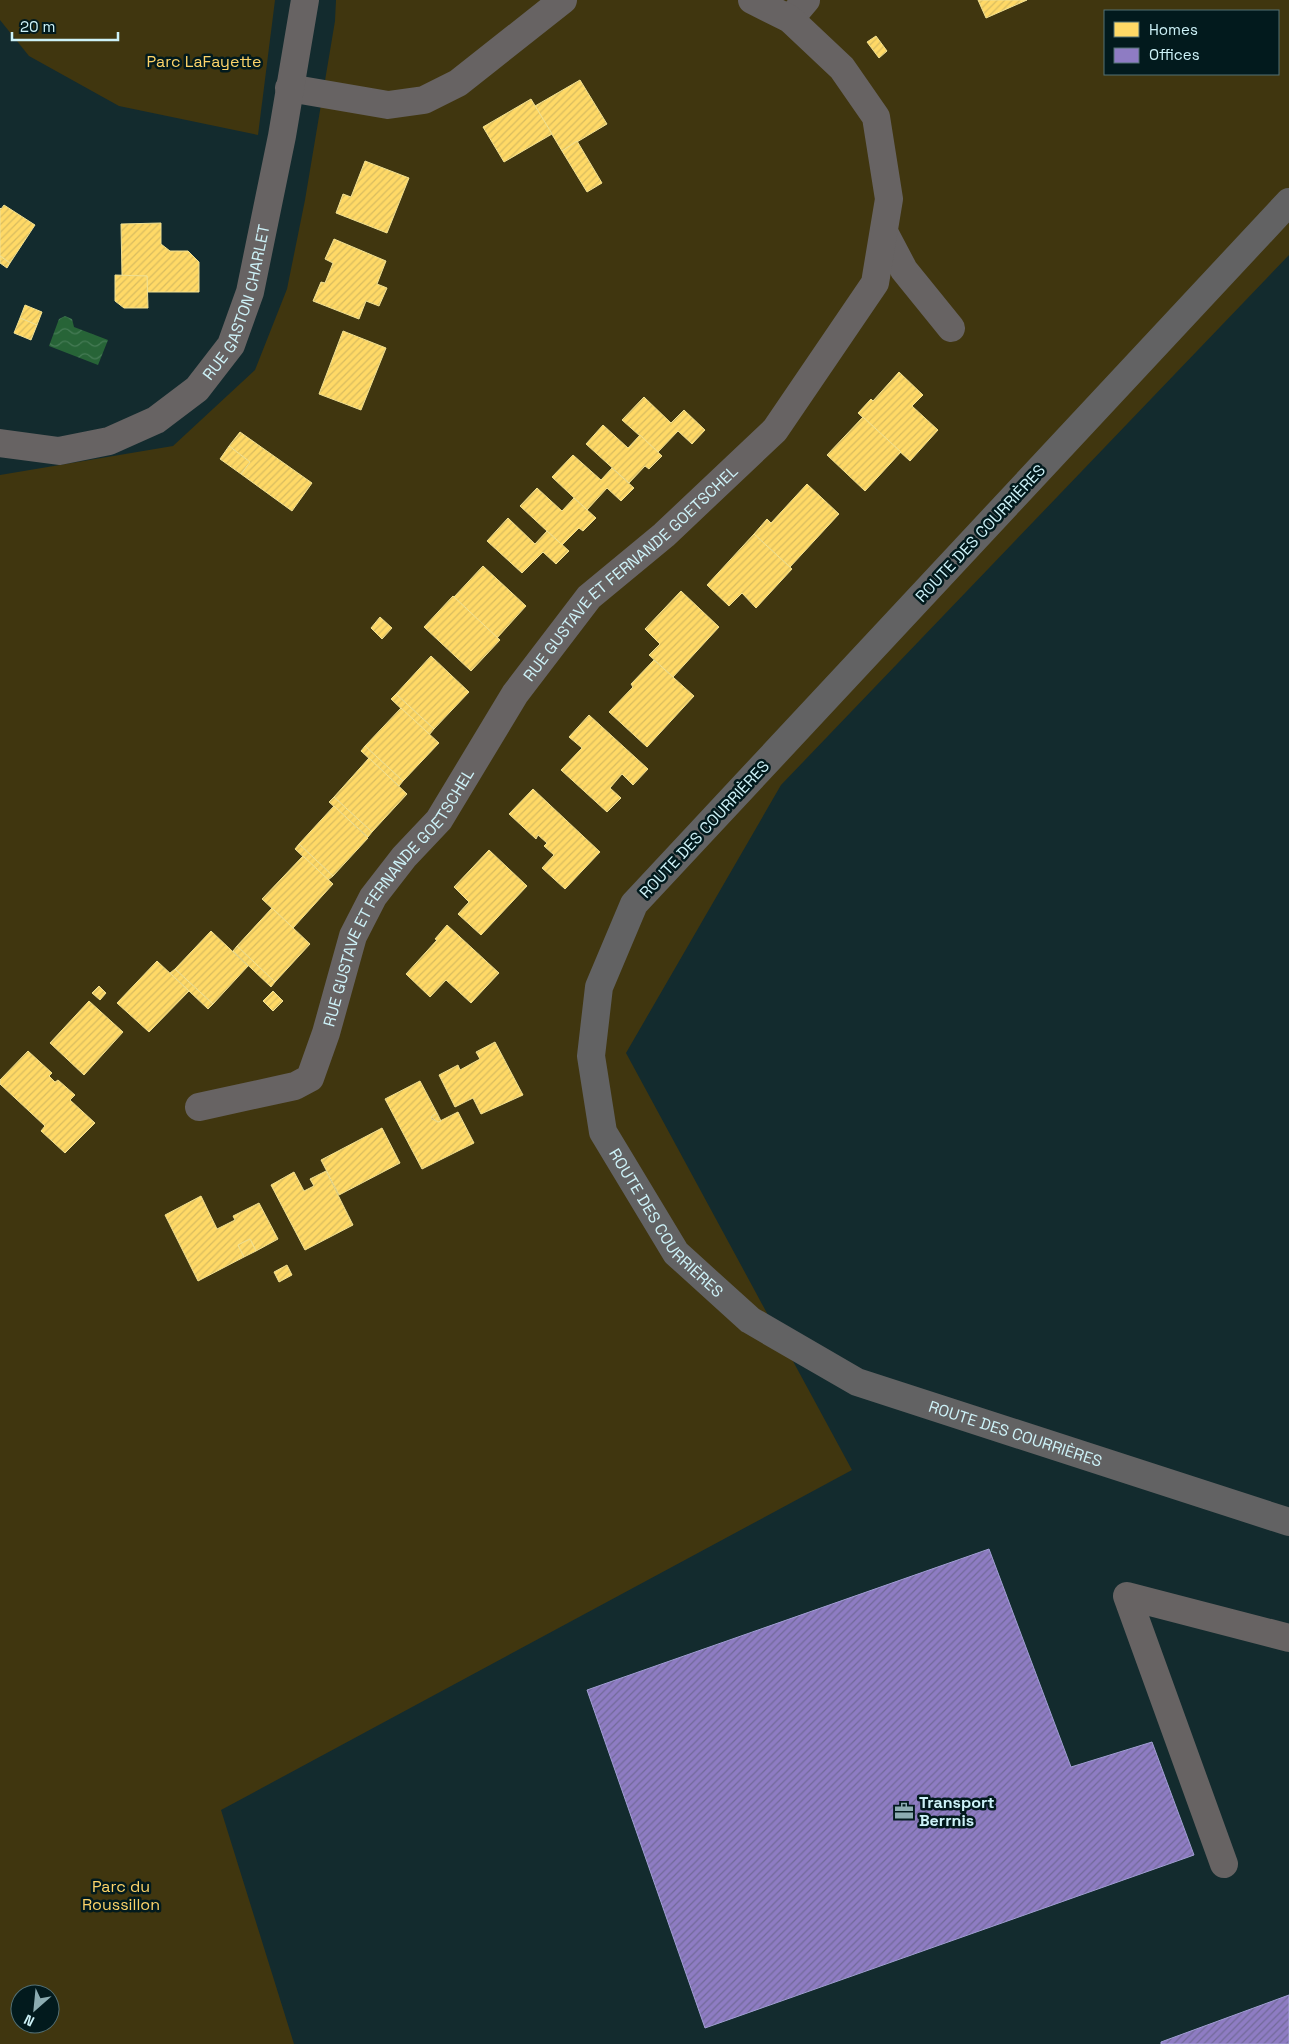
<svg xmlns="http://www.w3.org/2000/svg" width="1289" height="2044" font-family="'Space Grotesk',sans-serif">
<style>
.green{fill:#40360f;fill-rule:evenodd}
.water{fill:url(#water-waves)}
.homes{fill:url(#homes-hatch);stroke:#f0e092}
.offices{fill:url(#offices-hatch);stroke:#a19fd3}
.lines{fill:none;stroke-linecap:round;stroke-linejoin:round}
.minor{stroke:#676363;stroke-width:28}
.major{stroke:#626263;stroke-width:28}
.labels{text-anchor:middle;stroke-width:5;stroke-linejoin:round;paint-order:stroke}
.park-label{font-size:16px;fill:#fdd469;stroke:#021a1d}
.street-label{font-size:16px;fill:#cdf2f8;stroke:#021a1d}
.poi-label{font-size:16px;font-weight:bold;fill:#cdf2f8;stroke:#021a1d;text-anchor:start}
</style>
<defs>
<pattern id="water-waves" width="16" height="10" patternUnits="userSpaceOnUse" patternTransform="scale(1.25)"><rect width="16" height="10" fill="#276437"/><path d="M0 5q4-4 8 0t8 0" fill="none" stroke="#457b55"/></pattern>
<pattern id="homes-hatch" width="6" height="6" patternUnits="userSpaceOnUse" patternTransform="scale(1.25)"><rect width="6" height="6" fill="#ffd966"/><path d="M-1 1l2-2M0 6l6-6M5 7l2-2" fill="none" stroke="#d8bc60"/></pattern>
<pattern id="offices-hatch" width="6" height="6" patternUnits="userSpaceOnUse" patternTransform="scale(1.25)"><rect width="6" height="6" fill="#8e7cc3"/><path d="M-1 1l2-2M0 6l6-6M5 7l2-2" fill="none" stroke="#726a99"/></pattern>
</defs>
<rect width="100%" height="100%" fill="#132b2e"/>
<g class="green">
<path d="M 0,0 L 275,0 L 258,135 L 119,106 L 29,56 L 0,20 Z"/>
<path d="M 336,0 L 1289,0 L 1289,255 L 781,785 L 626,1053 L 852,1470 L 221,1810 L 294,2044 L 0,2044 L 0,475 L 173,446 L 255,370 L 287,289 L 305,200 L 335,21 ZM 1105,11 L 1278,11 L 1278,74 L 1105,74 ZM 20,1994 L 50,1994 L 50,2024 L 20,2024 Z"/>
</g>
<path class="water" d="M 65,316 L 72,319 L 74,327 L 108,340 L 98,365 L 49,346 L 59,319 Z"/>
<g class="homes">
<path d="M 978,0 L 1027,0 L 986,18 Z"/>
<path d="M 876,36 L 887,51 L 879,58 L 867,42 Z"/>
<path d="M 580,80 L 607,124 L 562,151 L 535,106 Z"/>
<path d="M 531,99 L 552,134 L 504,162 L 483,127 Z"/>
<path d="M 577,141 L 602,183 L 587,192 L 562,151 Z"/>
<path d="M 365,161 L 409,178 L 387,233 L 336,213 L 343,194 L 351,197 Z"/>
<path d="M 4,205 L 35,225 L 10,263 L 0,256 L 0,208 L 1,209 Z"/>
<path d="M 161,223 L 161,244 L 170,251 L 188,251 L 199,262 L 199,292 L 147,292 L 147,276 L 122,276 L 121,224 Z"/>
<path d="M 334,239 L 386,261 L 377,284 L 387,288 L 379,306 L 366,301 L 359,319 L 313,301 L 321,282 L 325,283 L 333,263 L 325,259 Z"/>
<path d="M 0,256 L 10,263 L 7,268 L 0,263 Z"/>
<path d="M 115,275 L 147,276 L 148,308 L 124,308 L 115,301 Z"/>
<path d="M 25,305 L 42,312 L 37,325 L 20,318 Z"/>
<path d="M 20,318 L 37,325 L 31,340 L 14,333 Z"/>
<path d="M 343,331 L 386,348 L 361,410 L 319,394 Z"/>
<path d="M 899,372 L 923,395 L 912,406 L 938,430 L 910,461 L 858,413 L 871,399 L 873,401 Z"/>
<path d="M 644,397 L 671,423 L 684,410 L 705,430 L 692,444 L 678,431 L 658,452 L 622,420 Z"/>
<path d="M 863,417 L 901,452 L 865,491 L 827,455 Z"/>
<path d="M 603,425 L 628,448 L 640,435 L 662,456 L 649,469 L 645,466 L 629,483 L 586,444 Z"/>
<path d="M 240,432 L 312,483 L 292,511 L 241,474 L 250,462 L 229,446 Z"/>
<path d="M 229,446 L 250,462 L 241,474 L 220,459 Z"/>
<path d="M 573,455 L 601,480 L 612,468 L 634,488 L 621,501 L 607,488 L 587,510 L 552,477 Z"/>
<path d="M 807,484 L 839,514 L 790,567 L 754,534 L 767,519 L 771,523 Z"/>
<path d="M 537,488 L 562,511 L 574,498 L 596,518 L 583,531 L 579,528 L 562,545 L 520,506 Z"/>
<path d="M 508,518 L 535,544 L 547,531 L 569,551 L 556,564 L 543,552 L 522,573 L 487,541 Z"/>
<path d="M 754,534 L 792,569 L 756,608 L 742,593 L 729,606 L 707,585 Z"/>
<path d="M 483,566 L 526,606 L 497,638 L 454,597 Z"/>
<path d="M 681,591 L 719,627 L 673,677 L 649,655 L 660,644 L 645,629 Z"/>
<path d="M 453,596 L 500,640 L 471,671 L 424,627 Z"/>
<path d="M 380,617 L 392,628 L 382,639 L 371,628 Z"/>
<path d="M 431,656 L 469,692 L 434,729 L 396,694 Z"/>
<path d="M 654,660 L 694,696 L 647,747 L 609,712 L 633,687 L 631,684 Z"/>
<path d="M 396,694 L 434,729 L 429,735 L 391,699 Z"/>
<path d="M 401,708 L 439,743 L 403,781 L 365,746 Z"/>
<path d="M 589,715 L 648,769 L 633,785 L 622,774 L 610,788 L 621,798 L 607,812 L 561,770 L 582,748 L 569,737 Z"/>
<path d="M 365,746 L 403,781 L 399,786 L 361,751 Z"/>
<path d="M 369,758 L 407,794 L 372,832 L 334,797 Z"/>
<path d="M 533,789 L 600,852 L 565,889 L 542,868 L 554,855 L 544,846 L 547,843 L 538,835 L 536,839 L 509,814 Z"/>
<path d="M 334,797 L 372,832 L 368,837 L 329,802 Z"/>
<path d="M 334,806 L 368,838 L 333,876 L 299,844 Z"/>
<path d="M 299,844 L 333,876 L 328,880 L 295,849 Z"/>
<path d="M 489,850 L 527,886 L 481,935 L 458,914 L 469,902 L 454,887 Z"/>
<path d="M 303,856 L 333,884 L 293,928 L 262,899 Z"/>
<path d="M 272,908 L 310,944 L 275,982 L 237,946 Z"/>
<path d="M 447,925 L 499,973 L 471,1003 L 446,980 L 430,997 L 406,974 L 437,940 L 435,939 Z"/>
<path d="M 211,931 L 248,966 L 213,1004 L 175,969 Z"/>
<path d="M 237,946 L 275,982 L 271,987 L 233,951 Z"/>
<path d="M 157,961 L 189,991 L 149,1032 L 117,1003 Z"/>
<path d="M 175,969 L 213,1004 L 208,1009 L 170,973 Z"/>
<path d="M 99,986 L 106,993 L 100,1000 L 92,993 Z"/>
<path d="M 273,991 L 283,1001 L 273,1011 L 263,1001 Z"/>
<path d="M 89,1001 L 123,1032 L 84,1075 L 50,1043 Z"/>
<path d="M 495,1042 L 523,1095 L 481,1114 L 473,1098 L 455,1107 L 439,1075 L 458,1065 L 460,1070 L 480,1059 L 476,1052 Z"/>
<path d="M 28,1051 L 52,1073 L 49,1076 L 55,1082 L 58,1080 L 75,1095 L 70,1100 L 95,1123 L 65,1153 L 41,1131 L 45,1126 L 0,1084 L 0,1080 Z"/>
<path d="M 420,1081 L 437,1113 L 431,1117 L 432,1119 L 438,1122 L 458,1112 L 474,1143 L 422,1169 L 385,1099 Z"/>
<path d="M 437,1113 L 441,1121 L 438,1122 L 431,1117 Z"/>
<path d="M 382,1128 L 400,1163 L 339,1195 L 321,1160 Z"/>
<path d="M 326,1171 L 353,1225 L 305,1250 L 271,1185 L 294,1172 L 304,1191 L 314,1186 L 310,1179 Z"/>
<path d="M 201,1196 L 217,1229 L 235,1220 L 233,1216 L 259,1203 L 278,1239 L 256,1251 L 250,1239 L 238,1245 L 244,1257 L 198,1281 L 165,1215 Z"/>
<path d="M 250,1239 L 256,1251 L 244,1257 L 238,1245 Z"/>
<path d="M 287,1265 L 292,1275 L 279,1282 L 274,1272 Z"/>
</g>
<g class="offices">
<path d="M 989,1549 L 1071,1767 L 1152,1742 L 1194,1855 L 705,2028 L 587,1690 Z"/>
<path d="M 1289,1995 L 1289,2044 L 1161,2044 L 1161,2042 Z"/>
</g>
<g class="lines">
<g class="minor">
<path d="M 790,19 L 806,0"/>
<path d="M 289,88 L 388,105 L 424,100 L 458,83 L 563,0"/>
<path d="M 884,232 L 904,270 L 951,328"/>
<path id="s1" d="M 0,443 L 59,451 L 109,441 L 156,420 L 197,389 L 231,345 L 250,292 L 282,136 L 305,0"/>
<path id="s2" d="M 199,1107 L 295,1086 L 310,1078 L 326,1033 L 353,936 L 373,897 L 404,857 L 439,820 L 515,694 L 589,597 L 664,535 L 775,430 L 875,283 L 889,199 L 876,117 L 842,68 L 790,19 L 752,0"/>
<path d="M 1224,1864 L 1127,1596 L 1289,1638"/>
</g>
<path class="major" id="s3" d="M 1289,202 L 634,904 L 599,987 L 591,1056 L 603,1132 L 676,1253 L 750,1320 L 857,1382 L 1289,1522"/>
</g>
<defs>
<g id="office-bare" transform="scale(1.5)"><path d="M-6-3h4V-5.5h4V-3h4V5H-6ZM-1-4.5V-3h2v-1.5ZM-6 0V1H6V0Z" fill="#8cacb1" stroke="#021a1d" stroke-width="2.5" paint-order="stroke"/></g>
</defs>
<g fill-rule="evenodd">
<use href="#office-bare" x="904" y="1811"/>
</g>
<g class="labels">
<g class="park-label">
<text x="204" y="67">Parc LaFayette</text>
<text x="121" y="1892">Parc du<tspan x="121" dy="18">Roussillon</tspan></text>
</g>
<g class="street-label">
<text dy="6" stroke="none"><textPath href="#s1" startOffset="311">RUE GASTON CHARLET</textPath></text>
<text transform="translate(980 533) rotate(-47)" y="6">ROUTE DES COURRIÈRES</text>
<text dy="6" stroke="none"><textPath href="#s2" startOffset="724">RUE GUSTAVE ET FERNANDE GOETSCHEL</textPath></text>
<text transform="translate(704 829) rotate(-47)" y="6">ROUTE DES COURRIÈRES</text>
<text dy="6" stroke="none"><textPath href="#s2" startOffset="319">RUE GUSTAVE ET FERNANDE GOETSCHEL</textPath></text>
<text dy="6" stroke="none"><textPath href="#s3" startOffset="1308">ROUTE DES COURRIÈRES</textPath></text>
<text dy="6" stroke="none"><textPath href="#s3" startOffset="1728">ROUTE DES COURRIÈRES</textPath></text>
</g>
<g class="poi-label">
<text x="919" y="1808">Transport<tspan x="919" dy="18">Berrnis</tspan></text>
</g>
</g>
<rect x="1104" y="10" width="175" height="65" fill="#021a1d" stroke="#537075"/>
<rect x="1114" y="22" width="25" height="15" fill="#ffd966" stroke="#537075"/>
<text x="1149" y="35" font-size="15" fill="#cdf2f8">Homes</text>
<rect x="1114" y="48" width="25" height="15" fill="#8e7cc3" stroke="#537075"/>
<text x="1149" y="60" font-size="15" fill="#cdf2f8">Offices</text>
<g transform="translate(35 2009) rotate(207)"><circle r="24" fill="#021a1d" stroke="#537075"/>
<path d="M0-4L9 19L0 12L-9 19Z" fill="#8cacb1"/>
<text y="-8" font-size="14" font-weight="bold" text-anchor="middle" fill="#cdf2f8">N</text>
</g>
<path d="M12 32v8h106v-8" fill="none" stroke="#cdf2f8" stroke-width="2.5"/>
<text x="20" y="32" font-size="15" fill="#cdf2f8" stroke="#021a1d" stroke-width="4" paint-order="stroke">20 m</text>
</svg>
